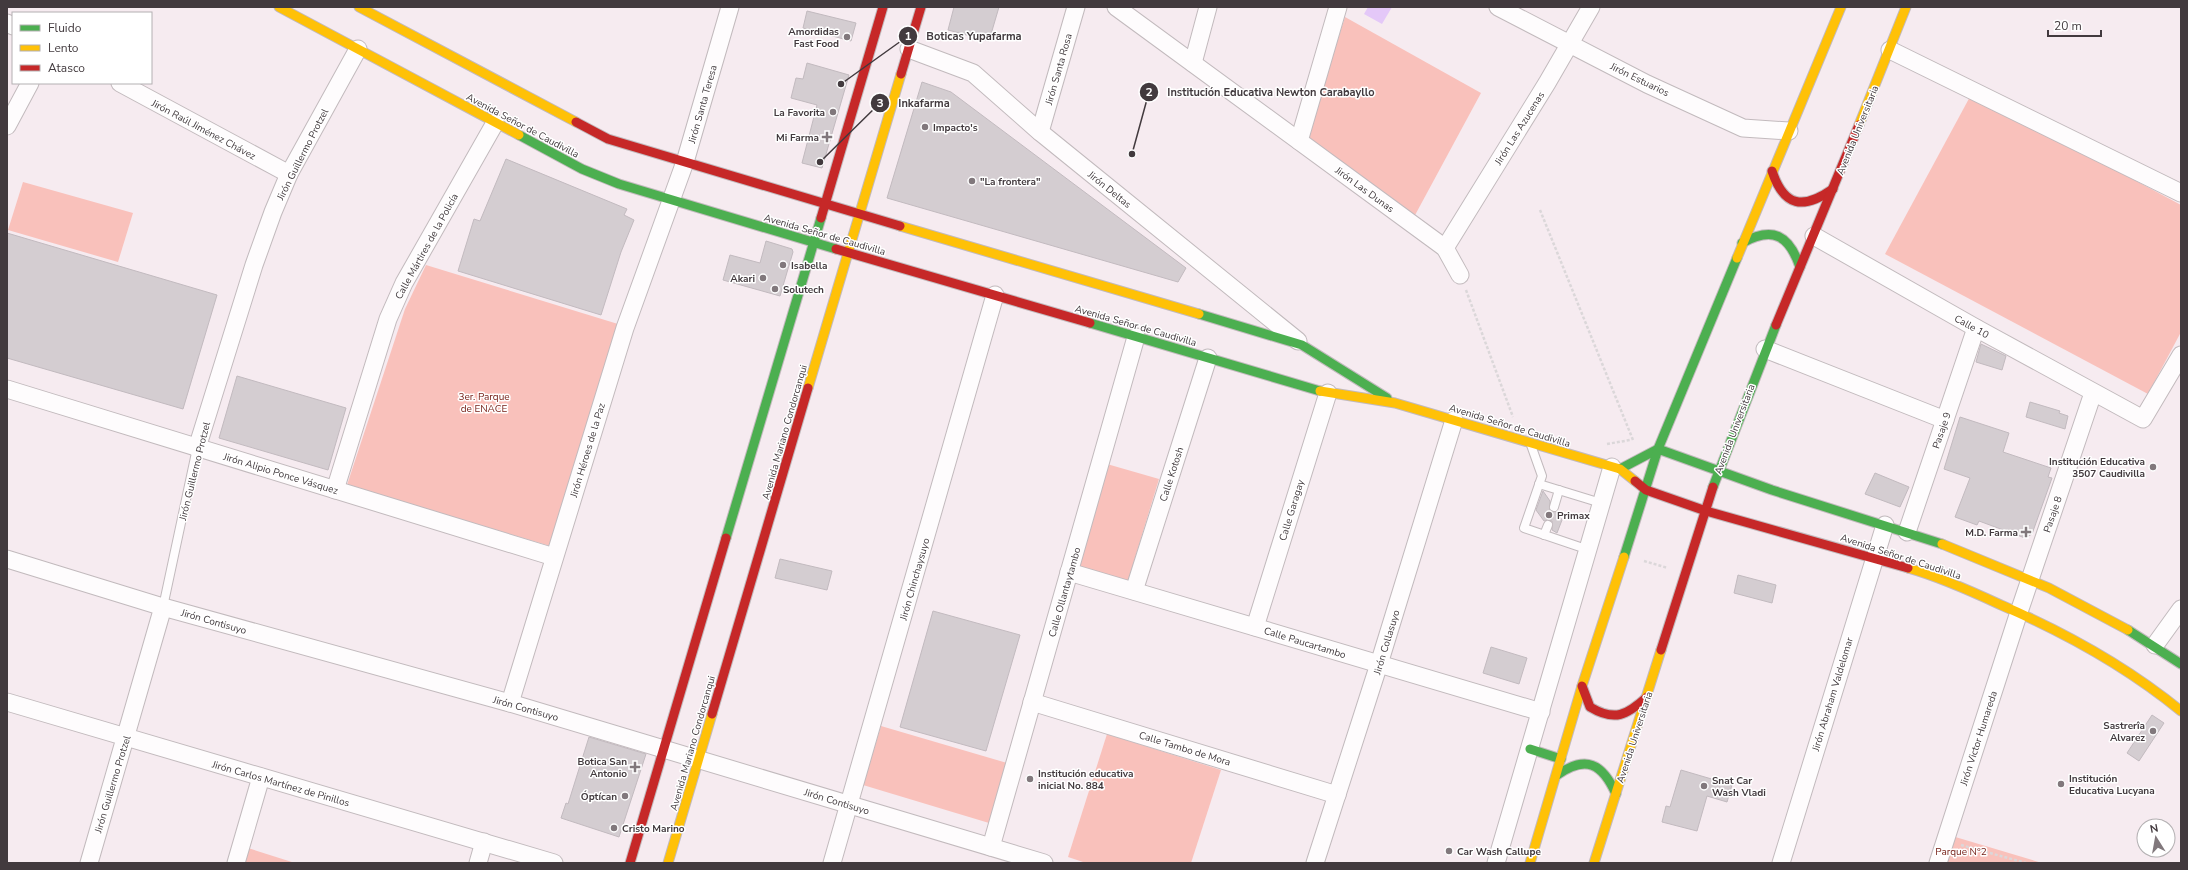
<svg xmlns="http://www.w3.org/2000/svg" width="2188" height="870" font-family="'Nunito Sans',sans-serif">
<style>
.green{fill:#f9c1bb}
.water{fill:#e4c8f8}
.building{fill:#d4cdd1;stroke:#c2babf}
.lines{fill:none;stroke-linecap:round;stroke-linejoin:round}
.lane-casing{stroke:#c2babd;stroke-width:10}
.street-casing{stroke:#c2babd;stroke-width:19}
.fast-casing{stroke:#c2babd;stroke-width:11}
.slow-casing{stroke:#c2babd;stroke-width:11}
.jam-casing{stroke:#c2babd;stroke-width:11}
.path{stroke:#dbd7d9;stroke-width:2.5;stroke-dasharray:3 2;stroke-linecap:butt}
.lane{stroke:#fefcfd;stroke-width:8}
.street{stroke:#fefcfd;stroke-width:17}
.fast{stroke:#4caf50;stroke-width:9}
.slow{stroke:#ffc107;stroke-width:9}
.jam{stroke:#c62828;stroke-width:9}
.poi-dot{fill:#81787c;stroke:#fff;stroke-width:1.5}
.labels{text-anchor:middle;stroke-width:3;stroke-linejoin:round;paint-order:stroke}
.poi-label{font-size:10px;font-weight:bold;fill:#423a3e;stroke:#fff;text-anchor:start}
.street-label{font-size:10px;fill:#423a3e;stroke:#fff}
.park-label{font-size:10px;fill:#721b13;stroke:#fff}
.leader{fill:none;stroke:#423a3e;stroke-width:1.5}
.callout-dot{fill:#423a3e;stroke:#fff;stroke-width:1.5}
.mark-label{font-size:12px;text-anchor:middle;font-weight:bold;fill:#fff}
.callout-label{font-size:11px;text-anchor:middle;font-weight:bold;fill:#423a3e;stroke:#fff;stroke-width:3;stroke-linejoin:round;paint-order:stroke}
</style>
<rect width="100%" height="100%" fill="#f6ebf0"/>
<g class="green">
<path d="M 1345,17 L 1481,93 L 1414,217 L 1307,137 Z"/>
<path d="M 1972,93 L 2181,205 L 2181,332 L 2148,394 L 1885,254 Z"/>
<path d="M 23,182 L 133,213 L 118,262 L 8,230 Z"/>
<path d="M 426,265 L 618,324 L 550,546 L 347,485 L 405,309 Z"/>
<path d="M 1107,464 L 1159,479 L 1128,581 L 1075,565 Z"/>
<path d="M 881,726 L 1007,763 L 989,823 L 863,785 Z"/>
<path d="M 1107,734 L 1221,770 L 1191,863 L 1086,863 L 1068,857 Z"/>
<path d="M 1952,836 L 2042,863 L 1944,863 Z"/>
<path d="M 248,848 L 295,863 L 243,863 Z"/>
</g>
<path class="water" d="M 1368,7 L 1392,7 L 1382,24 L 1364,14 Z"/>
<g class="building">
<path d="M 954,7 L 999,7 L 989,41 L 948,30 Z"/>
<path d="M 807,11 L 856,23 L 851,41 L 803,28 Z"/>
<path d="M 807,63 L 849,75 L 822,168 L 802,163 L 817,105 L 791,98 L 796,78 L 803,79 Z"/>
<path d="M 922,82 L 951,92 L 1186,268 L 1178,282 L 887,198 Z"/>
<path d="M 506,159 L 627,209 L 624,215 L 634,220 L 621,252 L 601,315 L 458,271 L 474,219 L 480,221 Z"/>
<path d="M 7,233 L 217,295 L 183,409 L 7,358 Z"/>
<path d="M 766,241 L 792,249 L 793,252 L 780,296 L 723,280 L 730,255 L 760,263 Z"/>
<path d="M 1981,344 L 2006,356 L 2002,370 L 1976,362 Z"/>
<path d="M 237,376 L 346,408 L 328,470 L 219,438 Z"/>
<path d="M 2030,402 L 2060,411 L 2059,413 L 2068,416 L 2065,429 L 2026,417 Z"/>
<path d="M 1960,417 L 2009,433 L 2003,452 L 2051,468 L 2048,477 L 2052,478 L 2032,534 L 2025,538 L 1979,521 L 1977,525 L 1955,517 L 1970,478 L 1944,469 Z"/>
<path d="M 1875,473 L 1909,487 L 1900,507 L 1865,494 Z"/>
<path d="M 1543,491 L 1550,501 L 1550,510 L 1557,512 L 1562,520 L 1557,533 L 1552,530 L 1552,521 L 1548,520 L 1544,521 L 1536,510 Z"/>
<path d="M 780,559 L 832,571 L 827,590 L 775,578 Z"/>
<path d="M 1738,575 L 1776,585 L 1772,603 L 1734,593 Z"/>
<path d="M 933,611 L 1020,635 L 986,751 L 900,727 Z"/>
<path d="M 1491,647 L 1527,658 L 1519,684 L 1483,673 Z"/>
<path d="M 2152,715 L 2164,723 L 2139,761 L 2127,753 Z"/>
<path d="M 589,737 L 646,754 L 619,837 L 561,818 L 566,803 L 568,804 Z"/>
<path d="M 1681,770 L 1732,785 L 1727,802 L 1707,796 L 1697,831 L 1662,822 L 1666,806 L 1670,807 Z"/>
</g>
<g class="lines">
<g class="lane-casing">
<g id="lane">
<path d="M 1531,445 L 1542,476 L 1524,528 L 1589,550"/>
<path d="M 1539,484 L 1601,503"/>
<path d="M 1554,507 L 1559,490"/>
<path d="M 1544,535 L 1548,525"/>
<path d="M 163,607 L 197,448"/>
</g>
</g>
<g class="street-casing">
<g id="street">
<path d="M 1116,7 L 1445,248 L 1460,275"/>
<path d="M 1498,7 L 1647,84 L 1743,128 L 1789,131"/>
<path d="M 7,23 L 13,26"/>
<path d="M 909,49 L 973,73 L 1040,132 L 1298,341"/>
<path d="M 1890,50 L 2181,193"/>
<path d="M 1193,63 L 1208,7"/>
<path d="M 120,83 L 289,174"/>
<path d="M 7,126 L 30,83"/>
<path d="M 1040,132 L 1076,7"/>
<path d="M 1299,141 L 1338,7"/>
<path d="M 1814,236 L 1976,328 L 2143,419 L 2181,355"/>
<path d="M 1445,248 L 1547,83 L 1591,7"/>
<path d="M 1765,349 L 1945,420"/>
<path d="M 7,389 L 554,557"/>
<path d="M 197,448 L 254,265 L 273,212 L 289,174 L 358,49"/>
<path d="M 335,490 L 388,319 L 404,283 L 495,123"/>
<path d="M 1907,532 L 1976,328"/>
<path d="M 7,559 L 163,607 L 510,703 L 1044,863"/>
<path d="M 1069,572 L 1541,712"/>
<path d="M 1134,591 L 1208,358"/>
<path d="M 1255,627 L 1328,393"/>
<path d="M 2155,645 L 2181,609"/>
<path d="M 7,702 L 554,863"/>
<path d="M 1032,702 L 1337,795"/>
<path d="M 510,703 L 625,328 L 685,162 L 730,7"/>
<path d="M 991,847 L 1136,337"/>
<path d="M 89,863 L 163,607"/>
<path d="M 236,863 L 261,777"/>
<path d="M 478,863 L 484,842"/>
<path d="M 832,863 L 995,295"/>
<path d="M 1315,863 L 1379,664 L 1454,420"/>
<path d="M 1496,863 L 1612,467"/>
<path d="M 1781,863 L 1885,525"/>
<path d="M 1938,863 L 2019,612 L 2093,393"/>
</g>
</g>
<g class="fast-casing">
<g id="fast">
<path d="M 519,135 L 582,169 L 619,184 L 836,249"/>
<path d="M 1742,243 C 1773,226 1789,235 1800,267"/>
<path d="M 1199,314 L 1302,345 L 1387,398"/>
<path d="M 1090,323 L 1320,391"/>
<path d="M 1620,469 L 1658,449 L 1772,490 L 1942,544"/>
<path d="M 1713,487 L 1776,325"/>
<path d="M 726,538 L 821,218"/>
<path d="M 1624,557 L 1658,449 L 1737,258"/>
<path d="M 2128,630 L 2181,664"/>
<path d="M 1530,749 L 1561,759"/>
<path d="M 1557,775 C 1586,755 1602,763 1616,794"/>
</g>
</g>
<g class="slow-casing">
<g id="slow">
<path d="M 279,7 L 519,135"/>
<path d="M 359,7 L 576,122"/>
<path d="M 1859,125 L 1906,7"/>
<path d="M 900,226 L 1199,314"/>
<path d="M 1737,258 L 1841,7"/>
<path d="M 808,388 L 901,74"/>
<path d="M 1320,391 L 1395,403 L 1620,469 L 1635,481"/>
<path d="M 1942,544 L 2049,588 L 2128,630"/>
<path d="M 1908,568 C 1940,577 1971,591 2001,605 C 2066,633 2126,666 2181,711"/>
<path d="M 668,863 L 712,714"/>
<path d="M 1530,863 L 1582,686 L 1624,557"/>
<path d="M 1594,863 L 1661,650"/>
</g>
</g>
<g class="jam-casing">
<g id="jam">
<path d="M 901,74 L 921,7"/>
<path d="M 576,122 L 608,139 L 900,226"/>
<path d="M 1772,171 C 1784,207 1803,210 1833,189"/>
<path d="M 821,218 L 883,7"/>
<path d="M 836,249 L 1090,323"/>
<path d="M 1776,325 L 1859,125"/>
<path d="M 1635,481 L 1646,490 L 1706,511 L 1908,568"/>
<path d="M 1661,650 L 1713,487"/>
<path d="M 1582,686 L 1590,707 C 1615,722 1627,715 1647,697"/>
<path d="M 712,714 L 808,388"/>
<path d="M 630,863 L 726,538"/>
</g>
</g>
<g class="path">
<path d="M 1540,210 L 1633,440"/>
<path d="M 1466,290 L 1513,417"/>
<path d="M 1607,444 L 1630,440"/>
<path d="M 1644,561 L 1668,568"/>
<path d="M 1961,845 L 2026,863"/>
</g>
<use href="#lane" class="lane"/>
<use href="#street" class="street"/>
<use href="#fast" class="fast"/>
<use href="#slow" class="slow"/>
<use href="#jam" class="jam"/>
</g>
<g class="poi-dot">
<circle cx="847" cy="37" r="4"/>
<circle cx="833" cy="112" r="4"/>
<circle cx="925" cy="127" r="4"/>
<path d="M825 131h4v4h4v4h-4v4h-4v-4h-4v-4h4z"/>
<circle cx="972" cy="181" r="4"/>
<circle cx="783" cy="265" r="4"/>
<circle cx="763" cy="278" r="4"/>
<circle cx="775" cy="289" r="4"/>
<circle cx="2153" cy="467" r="4"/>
<circle cx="1549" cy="515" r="4"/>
<path d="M2024 526h4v4h4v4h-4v4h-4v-4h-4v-4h4z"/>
<circle cx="2153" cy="731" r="4"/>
<path d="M633 761h4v4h4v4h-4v4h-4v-4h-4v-4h4z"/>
<circle cx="1030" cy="779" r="4"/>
<circle cx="2061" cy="784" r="4"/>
<circle cx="1704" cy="786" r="4"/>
<circle cx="625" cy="796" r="4"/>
<circle cx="614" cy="828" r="4"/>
<circle cx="1449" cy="851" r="4"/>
</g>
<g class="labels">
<g class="poi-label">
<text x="839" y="35" text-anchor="end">Amordidas<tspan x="839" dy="12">Fast Food</tspan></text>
<text x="825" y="116" text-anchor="end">La Favorita</text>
<text x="933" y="131">Impacto's</text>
<text x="819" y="141" text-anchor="end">Mi Farma</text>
<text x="980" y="185">"La frontera"</text>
<text x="791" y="269">Isabella</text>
<text x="755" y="282" text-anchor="end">Akari</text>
<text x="783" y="293">Solutech</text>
<text x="2145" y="465" text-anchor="end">Institución Educativa<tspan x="2145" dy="12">3507 Caudivilla</tspan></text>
<text x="1557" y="519">Primax</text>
<text x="2018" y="536" text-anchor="end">M.D. Farma</text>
<text x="2145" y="729" text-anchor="end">Sastrerîa<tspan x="2145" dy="12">Alvarez</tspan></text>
<text x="627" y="765" text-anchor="end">Botica San<tspan x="627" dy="12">Antonio</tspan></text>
<text x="1038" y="777">Institución educativa<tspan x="1038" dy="12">inicial No. 884</tspan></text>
<text x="2069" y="782">Institución<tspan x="2069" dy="12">Educativa Lucyana</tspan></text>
<text x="1712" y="784">Snat Car<tspan x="1712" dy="12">Wash Vladi</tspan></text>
<text x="617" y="800" text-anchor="end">Óptícan</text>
<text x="622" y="832">Cristo Marino</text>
<text x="1457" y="855">Car Wash Callupe</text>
</g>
<g class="street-label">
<text transform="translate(1058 69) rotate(-74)" y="4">Jirón Santa Rosa</text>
<text transform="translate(1640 79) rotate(26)" y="4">Jirón Estuarios</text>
<text transform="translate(702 104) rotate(-74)" y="4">Jirón Santa Teresa</text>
<text transform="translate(523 125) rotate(28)" y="4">Avenida Señor de Caudivilla</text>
<text transform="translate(1519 128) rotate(-58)" y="4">Jirón Las Azucenas</text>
<text transform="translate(204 129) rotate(28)" y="4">Jirón Raúl Jiménez Chávez</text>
<text transform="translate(1857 130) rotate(-68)" y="4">Avenida Universitaria</text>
<text transform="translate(302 154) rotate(-63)" y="4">Jirón Guillermo Protzel</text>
<text transform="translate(1110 189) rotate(39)" y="4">Jirón Deltas</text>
<text transform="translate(1365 189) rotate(36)" y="4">Jirón Las Dunas</text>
<text transform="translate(825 234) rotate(16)" y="4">Avenida Señor de Caudivilla</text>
<text transform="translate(426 246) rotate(-61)" y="4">Calle Mártires de la Policía</text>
<text transform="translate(1136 325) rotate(16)" y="4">Avenida Señor de Caudivilla</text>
<text transform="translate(1972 326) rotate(29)" y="4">Calle 10</text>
<text transform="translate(1510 425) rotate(17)" y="4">Avenida Señor de Caudivilla</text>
<text transform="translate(1734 429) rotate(-69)" y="4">Avenida Universitaria</text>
<text transform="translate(1941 430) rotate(-71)" y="4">Pasaje 9</text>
<text transform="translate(784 432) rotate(-74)" y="4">Avenida Mariano Condorcanqui</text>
<text transform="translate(587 450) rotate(-73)" y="4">Jirón Héroes de la Paz</text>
<text transform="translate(194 471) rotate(-76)" y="4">Jirón Guillermo Protzel</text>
<text transform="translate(281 473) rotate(17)" y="4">Jirón Alipio Ponce Vásquez</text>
<text transform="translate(1171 474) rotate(-72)" y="4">Calle Kotosh</text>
<text transform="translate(1291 510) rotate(-73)" y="4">Calle Garagay</text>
<text transform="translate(2052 514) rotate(-71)" y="4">Pasaje 8</text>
<text transform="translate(1901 556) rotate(18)" y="4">Avenida Señor de Caudivilla</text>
<text transform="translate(914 579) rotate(-74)" y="4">Jirón Chinchaysuyo</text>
<text transform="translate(1064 592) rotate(-74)" y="4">Calle Ollantaytambo</text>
<text transform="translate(214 621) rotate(16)" y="4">Jirón Contisuyo</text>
<text transform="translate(1305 642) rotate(17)" y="4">Calle Paucartambo</text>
<text transform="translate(1386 642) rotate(-73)" y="4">Jirón Collasuyo</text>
<text transform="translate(1832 694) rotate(-73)" y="4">Jirón Abraham Valdelomar</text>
<text transform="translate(526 708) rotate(16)" y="4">Jirón Contisuyo</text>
<text transform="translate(1634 737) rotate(-72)" y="4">Avenida Universitaria</text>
<text transform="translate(1978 738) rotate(-72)" y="4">Jirón Victor Humareda</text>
<text transform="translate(692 743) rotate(-74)" y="4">Avenida Mariano Condorcanqui</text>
<text transform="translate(1185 748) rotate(17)" y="4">Calle Tambo de Mora</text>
<text transform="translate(281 783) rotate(16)" y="4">Jirón Carlos Martínez de Pinillos</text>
<text transform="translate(112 784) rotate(-73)" y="4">Jirón Guillermo Protzel</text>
<text transform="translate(837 801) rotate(17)" y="4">Jirón Contisuyo</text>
</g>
<g class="park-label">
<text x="484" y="400">3er. Parque<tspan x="484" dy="12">de ENACE</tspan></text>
<text x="1961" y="855">Parque N°2</text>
</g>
</g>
<path class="leader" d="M841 84L908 36M1132 154L1149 92M820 162L880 103"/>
<g class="callout-dot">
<circle cx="841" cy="84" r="4"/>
<circle cx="1132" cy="154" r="4"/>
<circle cx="820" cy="162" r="4"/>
<circle cx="908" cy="36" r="10"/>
<circle cx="1149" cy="92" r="10"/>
<circle cx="880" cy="103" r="10"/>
</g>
<g class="mark-label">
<text x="908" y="40">1</text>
<text x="1149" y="96">2</text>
<text x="880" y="107">3</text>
</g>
<g class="callout-label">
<text x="974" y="40">Boticas Yupafarma</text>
<text x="1271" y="96">Institución Educativa Newton Carabayllo</text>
<text x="924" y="107">Inkafarma</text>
</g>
<rect width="2188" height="870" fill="none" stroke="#423a3e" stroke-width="16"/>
<rect x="12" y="12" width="140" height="72" fill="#ffffff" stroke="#b3b0b2"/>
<rect x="20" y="25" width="20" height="6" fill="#4caf50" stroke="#b3b0b2"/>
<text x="48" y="32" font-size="12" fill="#423a3e">Fluido</text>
<rect x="20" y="45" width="20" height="6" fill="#ffc107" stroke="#b3b0b2"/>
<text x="48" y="52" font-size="12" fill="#423a3e">Lento</text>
<rect x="20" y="65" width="20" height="6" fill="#c62828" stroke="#b3b0b2"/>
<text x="48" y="72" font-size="12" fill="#423a3e">Atasco</text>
<g transform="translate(2156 838) rotate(349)"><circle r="19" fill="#ffffff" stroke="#b3b0b2"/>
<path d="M0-3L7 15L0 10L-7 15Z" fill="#81787c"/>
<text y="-6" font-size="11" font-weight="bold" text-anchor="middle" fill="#423a3e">N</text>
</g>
<path d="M2048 30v6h53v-6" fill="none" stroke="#423a3e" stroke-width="2"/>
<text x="2054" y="30" font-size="12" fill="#423a3e" stroke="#ffffff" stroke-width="3" paint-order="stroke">20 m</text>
</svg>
